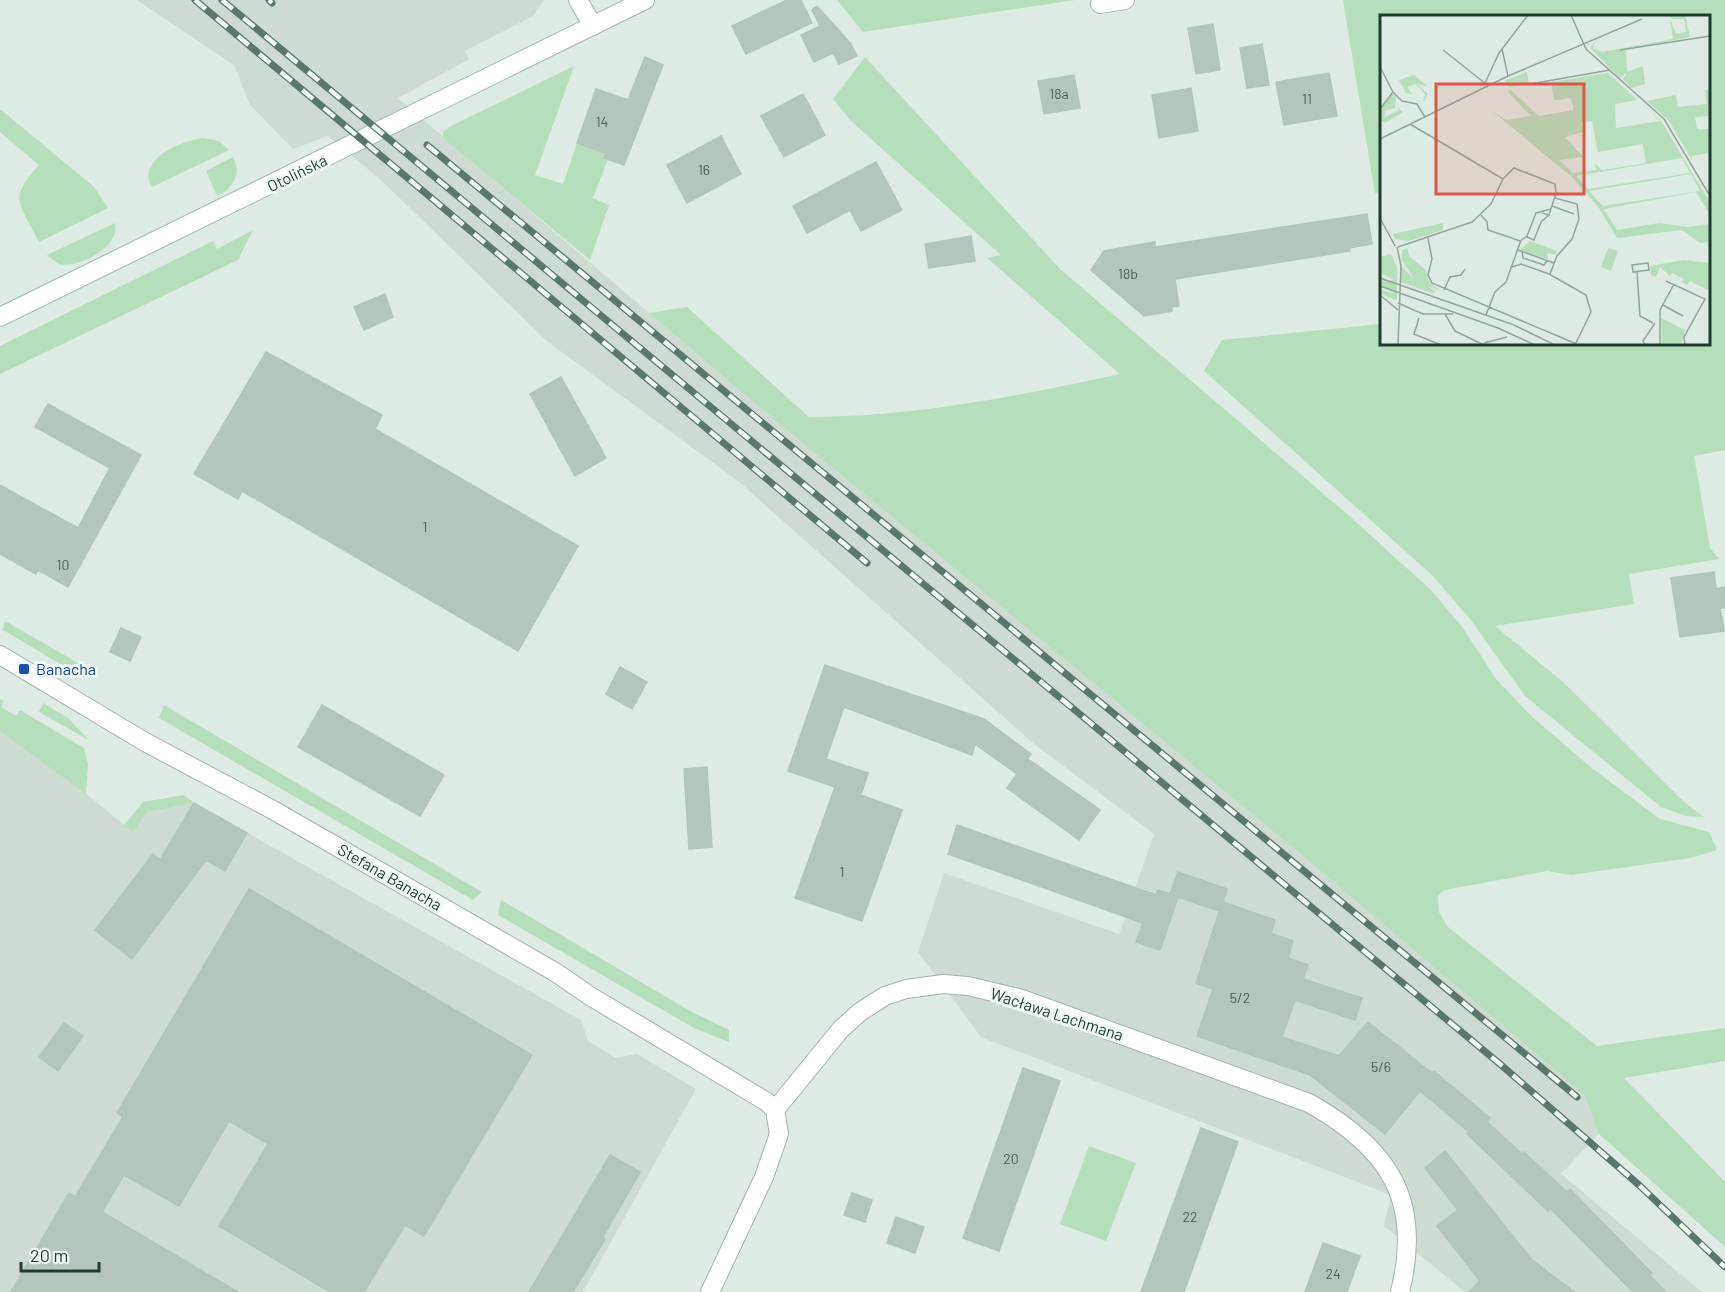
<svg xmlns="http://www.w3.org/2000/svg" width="1725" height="1292" font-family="Barlow,sans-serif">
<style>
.built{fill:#cddbd2}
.green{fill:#b5deba}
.building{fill:#b4c6bc;stroke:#b0c5ba;stroke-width:1.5}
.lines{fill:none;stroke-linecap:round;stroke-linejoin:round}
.minor-casing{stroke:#a1b3aa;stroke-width:20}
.secondary-casing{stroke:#9fbbad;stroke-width:20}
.minor{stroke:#fff;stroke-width:18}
.secondary{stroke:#fff;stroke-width:18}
.rail-casing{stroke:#58786b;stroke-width:7}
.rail{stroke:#eff8f2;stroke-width:4.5;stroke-dasharray:14;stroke-linecap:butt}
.transit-dot{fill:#1a4fb4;stroke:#eff8f2;stroke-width:2}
.labels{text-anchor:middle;stroke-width:6;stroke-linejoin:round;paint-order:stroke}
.number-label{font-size:14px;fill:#445e53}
.street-label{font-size:16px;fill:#1e3c30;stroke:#eff8f2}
.transit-label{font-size:16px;fill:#164399;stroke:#eff8f2;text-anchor:start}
.inset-road{fill:none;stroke:#91a59c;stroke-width:1.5}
.view{fill:#db5848;fill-opacity:0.15;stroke:#db5848;stroke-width:3}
.inset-edge{fill:none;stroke:#1e3c30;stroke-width:3}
</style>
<rect width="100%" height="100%" fill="#deebe4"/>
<g class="built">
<path d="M 137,0 L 544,0 L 533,16 L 465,51 L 469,59 L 398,98 L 649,313 L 1617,1114 L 1561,1174 L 1702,1292 L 1465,1292 L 1384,1226 L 1391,1195 L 981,1037 L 918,952 L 944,873 L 1119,934 L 1154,834 L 1034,744 L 738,481 L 548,342 L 381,180 L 328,136 L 293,149 L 250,105 L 234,65 Z"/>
<path d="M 0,731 L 62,774 L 133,832 L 147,812 L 194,803 L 581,1020 L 588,1041 L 616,1058 L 637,1054 L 696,1089 L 583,1292 L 0,1292 Z"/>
</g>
<g class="green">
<path d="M 837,0 L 1075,0 L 863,32 Z"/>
<path d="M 1343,0 L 1725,0 L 1725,450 L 1694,456 L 1710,548 L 1719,559 L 1629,574 L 1634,604 L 1495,626 L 1563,682 L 1684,802 L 1704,817 L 1686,816 L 1661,807 L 1525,696 L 1470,619 L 1432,575 L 1204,371 L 1222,340 L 1381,324 L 1382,344 L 1708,344 L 1708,16 L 1382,16 L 1382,192 L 1375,193 Z"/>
<path d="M 865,57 L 1060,269 L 1346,513 L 1431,590 L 1463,628 L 1496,679 L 1531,716 L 1593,769 L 1660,819 L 1709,832 L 1717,850 L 1690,858 L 1571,875 L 1547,871 L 1445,890 L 1438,895 L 1439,912 L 1448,927 L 1597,1046 L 1725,1028 L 1725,1061 L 1624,1078 L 1725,1182 L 1725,1247 L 1599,1134 L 1585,1095 L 1301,854 L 785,428 L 649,313 L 687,307 L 809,417 C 914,417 1018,396 1120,374 L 987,258 L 1001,255 L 851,121 L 833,99 Z"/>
<path d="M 574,66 L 535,175 L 563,184 L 577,143 L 606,153 L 604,158 L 608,159 L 593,198 L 609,205 L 590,260 L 443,138 L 443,132 L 449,127 Z"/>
<path d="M 0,109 L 94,187 L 108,208 L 39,242 C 20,202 7,200 39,165 L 0,132 Z"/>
<path d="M 203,138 L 219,141 L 229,150 L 152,187 C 136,159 181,141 203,138 Z"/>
<path d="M 233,157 C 242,174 233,188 217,196 L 206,171 Z"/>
<path d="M 115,223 C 121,247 78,269 58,264 L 47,255 Z"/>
<path d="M 253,230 L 238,260 L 0,374 L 0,346 L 213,241 L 217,249 Z"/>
<path d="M 5,621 L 99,675 L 84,678 L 3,630 Z"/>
<path d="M 0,699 L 4,701 L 1,707 L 16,716 L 20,710 L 84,748 L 88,764 L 86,794 L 0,731 Z"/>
<path d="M 43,703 L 68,718 L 89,740 L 39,712 Z"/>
<path d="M 164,705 L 482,892 L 473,900 L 159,718 Z"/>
<path d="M 184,795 L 194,803 L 147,812 L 133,832 L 123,826 L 143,802 Z"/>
<path d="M 501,900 L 692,1012 L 729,1030 L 729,1042 L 694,1028 L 498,915 Z"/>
<path d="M 1089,1146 L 1136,1163 L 1106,1241 L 1060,1224 Z"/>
</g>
<g class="building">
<path d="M 787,0 L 801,0 L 812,23 L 746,54 L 732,26 Z"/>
<path d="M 817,6 L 851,44 L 857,56 L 839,64 L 833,53 L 814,62 L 801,35 L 820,26 L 812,10 Z"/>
<path d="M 1213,24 L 1220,70 L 1196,74 L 1188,28 Z"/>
<path d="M 1262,44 L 1269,85 L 1247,88 L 1240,48 Z"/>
<path d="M 645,57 L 663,65 L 624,165 L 604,158 L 606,153 L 577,143 L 596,89 L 628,100 Z"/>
<path d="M 1329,73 L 1337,116 L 1284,125 L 1276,82 Z"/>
<path d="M 1074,75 L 1080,108 L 1044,114 L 1038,81 Z"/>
<path d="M 1191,88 L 1198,131 L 1159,138 L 1152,95 Z"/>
<path d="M 803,94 L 825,135 L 784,157 L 761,116 Z"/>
<path d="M 721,136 L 741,174 L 687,203 L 667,165 Z"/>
<path d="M 876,162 L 902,210 L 861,231 L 850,210 L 807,233 L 793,206 Z"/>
<path d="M 1367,214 L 1372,244 L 1349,248 L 1350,251 L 1175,279 L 1179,306 L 1172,307 L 1172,311 L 1144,316 L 1091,270 L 1104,251 L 1155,242 L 1155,247 Z"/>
<path d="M 971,236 L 975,261 L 929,268 L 925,244 Z"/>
<path d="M 385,294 L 393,317 L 364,330 L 354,307 Z"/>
<path d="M 266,352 L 382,415 L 375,429 L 578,546 L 518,651 L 242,491 L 238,499 L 194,474 Z"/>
<path d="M 561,377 L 606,458 L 575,476 L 530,394 Z"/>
<path d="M 48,404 L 141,455 L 68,587 L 38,570 L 36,574 L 0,554 L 0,485 L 78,528 L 110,468 L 35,427 Z"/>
<path d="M 1714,572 L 1716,589 L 1725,587 L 1725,608 L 1720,608 L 1724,631 L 1680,637 L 1671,578 Z"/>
<path d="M 121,628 L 141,637 L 130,661 L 110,652 Z"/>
<path d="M 825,665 L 984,719 L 1031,754 L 1020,770 L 1028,759 L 1100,810 L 1079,840 L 1007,788 L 1017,774 L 975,744 L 972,755 L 844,707 L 826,759 L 868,773 L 861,795 L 902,810 L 862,921 L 795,898 L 835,787 L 788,771 Z"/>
<path d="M 620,667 L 647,682 L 632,709 L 606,694 Z"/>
<path d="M 322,705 L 444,775 L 420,816 L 298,747 Z"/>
<path d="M 707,767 L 712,847 L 689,849 L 684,769 Z"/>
<path d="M 194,803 L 247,833 L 225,871 L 206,860 L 132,959 L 95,930 L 153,854 L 160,860 Z"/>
<path d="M 957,825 L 1156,895 L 1158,890 L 1170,894 L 1178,872 L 1227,889 L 1223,902 L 1275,920 L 1271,933 L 1293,941 L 1288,958 L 1308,965 L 1303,979 L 1362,998 L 1355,1020 L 1295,1000 L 1282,1037 L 1339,1056 L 1368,1022 L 1432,1073 L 1434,1071 L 1490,1118 L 1487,1122 L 1522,1154 L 1524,1152 L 1567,1192 L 1570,1189 L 1652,1273 L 1649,1275 L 1666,1292 L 1633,1292 L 1550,1208 L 1548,1211 L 1467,1134 L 1469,1132 L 1420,1091 L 1385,1134 L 1310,1075 L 1197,1036 L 1213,989 L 1196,983 L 1222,903 L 1219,911 L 1178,897 L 1160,950 L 1136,942 L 1143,923 L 948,854 Z"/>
<path d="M 249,889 L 532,1055 L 424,1236 L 405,1225 L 364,1292 L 330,1292 L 219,1226 L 268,1144 L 229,1121 L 179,1206 L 124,1175 L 102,1212 L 238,1292 L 11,1292 L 69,1193 L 75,1197 L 123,1117 L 117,1113 Z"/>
<path d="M 64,1023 L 83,1036 L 58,1071 L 39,1057 Z"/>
<path d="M 1023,1068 L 1060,1081 L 999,1251 L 963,1238 Z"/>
<path d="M 1201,1128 L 1238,1142 L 1184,1292 L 1141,1292 Z"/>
<path d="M 1445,1151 L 1531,1259 L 1574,1292 L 1469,1292 L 1480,1281 L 1437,1226 L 1458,1210 L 1425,1168 Z"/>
<path d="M 610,1155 L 640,1172 L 603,1237 L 605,1239 L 573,1292 L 529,1292 Z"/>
<path d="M 852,1193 L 872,1200 L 865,1222 L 844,1215 Z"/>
<path d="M 896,1217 L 924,1227 L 915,1253 L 887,1243 Z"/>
<path d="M 1323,1243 L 1360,1256 L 1347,1292 L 1305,1292 Z"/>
</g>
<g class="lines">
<g class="minor-casing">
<g id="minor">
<path d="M 578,0 L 593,26"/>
<path d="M 1100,4 L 1125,0"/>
<path d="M 0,655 L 145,742 L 273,810 L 555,972 L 590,996 L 767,1102 L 775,1110 L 779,1134 L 764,1177 L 710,1292"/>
<path d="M 775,1110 L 841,1029 L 860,1012 L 885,996 L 906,989 L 943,984 L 968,986 L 1022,999 L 1309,1103 C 1389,1148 1423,1200 1400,1292"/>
</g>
</g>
<g class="secondary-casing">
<path id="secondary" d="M 0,317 L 645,0"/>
</g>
<use href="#minor" class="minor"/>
<use href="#secondary" class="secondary"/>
<g class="rail-casing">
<g id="rail">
<path d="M 195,0 L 867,563"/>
<path d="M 222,0 L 1500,1064 L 1639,1185 L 1725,1267"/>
<path d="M 269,0 L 272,3"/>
<path d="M 427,145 L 1577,1097"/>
</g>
</g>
<use href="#rail" class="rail"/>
</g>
<rect class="transit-dot" x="18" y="663" width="12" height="12" rx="3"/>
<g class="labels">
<g class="number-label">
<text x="1059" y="99">18a</text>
<text x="1307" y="104">11</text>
<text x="602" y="127">14</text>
<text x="704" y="175">16</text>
<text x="1128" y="279">18b</text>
<text x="425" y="532">1</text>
<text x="63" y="570">10</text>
<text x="842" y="877">1</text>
<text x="1240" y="1003">5/2</text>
<text x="1381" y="1072">5/6</text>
<text x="1011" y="1164">20</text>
<text x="1190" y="1222">22</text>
<text x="1333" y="1279">24</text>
</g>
<g class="street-label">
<text transform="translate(297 173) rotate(-26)" y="6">Otolińska</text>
<text transform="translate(390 877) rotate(30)" y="6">Stefana Banacha</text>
<text transform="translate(1057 1014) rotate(18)" y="6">Wacława Lachmana</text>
</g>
<g class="transit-label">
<text x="36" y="675">Banacha</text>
</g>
</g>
<g transform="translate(1380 15)">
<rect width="330" height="330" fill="#deebe4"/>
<path d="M 290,0 L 305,0 L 310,22 L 246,35 L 247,57 L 263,51 L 265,69 L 251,73 L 243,64 L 247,57 L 240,63 L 210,33 L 214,28 L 258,9 L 215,28 L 213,33 L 222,37 L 293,24 L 290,4 L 296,19 L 306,17 L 304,4 L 292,4 ZM 147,57 L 149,69 L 130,72 L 124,66 ZM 228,58 L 257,85 L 235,89 L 236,113 L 280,106 L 259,86 L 272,98 L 282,107 L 330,188 L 330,200 L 316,177 L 224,194 L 237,215 L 279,208 L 308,212 L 330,209 L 330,227 L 320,228 L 302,215 L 237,223 L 219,193 L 192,162 L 112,96 L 126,105 L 151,101 L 128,77 L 130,74 L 179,120 L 159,101 L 194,95 L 191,83 L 174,85 L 171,67 ZM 212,106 L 218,137 L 263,129 L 266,148 L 222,155 L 214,148 L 217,155 L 193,158 L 179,145 L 203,142 L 185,122 L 203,117 L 201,108 ZM 302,143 L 310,158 L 208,174 L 196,161 ZM 311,159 L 320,176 L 223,191 L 209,176 ZM 34,60 L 48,72 L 36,68 L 48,79 L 43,88 L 45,79 L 40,73 L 35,69 L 27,72 L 32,79 L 26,78 L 19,65 ZM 325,75 L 330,75 L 330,101 L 315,102 L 317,114 L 329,114 L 330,138 L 311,141 L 313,147 L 289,106 L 267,86 L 296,80 L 298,92 L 327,89 ZM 12,79 L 16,81 L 15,93 L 5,96 L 4,103 L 19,95 L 17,91 L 23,97 L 5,108 L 0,105 L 0,95 ZM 63,208 L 63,215 L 29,226 L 15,224 L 13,219 ZM 150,226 L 177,236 L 176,240 L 167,238 L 168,244 L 140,235 ZM 27,233 L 30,242 L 46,255 L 49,267 L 60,275 L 49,272 L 56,277 L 52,278 L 21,267 L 21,235 L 22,252 L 34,264 L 22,245 L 22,235 ZM 228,233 L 238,236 L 231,256 L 221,252 ZM 11,239 L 17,252 L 17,284 L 14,285 L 0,278 L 0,274 L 15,279 L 0,269 L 0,265 L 14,265 L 0,258 L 0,242 ZM 303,245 L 330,248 L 330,276 L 310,266 L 307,270 L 302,267 L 304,264 L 292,258 L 290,261 L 280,252 L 276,262 L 271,260 L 270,251 ZM 281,303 L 305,315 L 302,328 L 282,328 Z" fill="#b5deba" fill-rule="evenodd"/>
<path class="inset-road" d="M 191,0 L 206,34 L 284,104 L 330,181M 122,34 L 128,61M 63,35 L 106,69M 240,35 L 330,21M 0,52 L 13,77 L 22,86 L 37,89 L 45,102M 105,68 L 119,38 L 148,0M 150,69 L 230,55M 0,94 L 13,77M 30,109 L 123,164M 0,124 L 128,61 L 262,4M 172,191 L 194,199M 101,200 L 107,207 L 108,215 L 140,226 L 147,221 L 156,198 L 171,194M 0,203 L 15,231M 147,222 L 154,225 L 161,207 L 169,200M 48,223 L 52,244 L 48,260 L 52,268 L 199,330M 17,232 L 21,251 L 18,330M 18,232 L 92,207 L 111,189 L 123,164 L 134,153 L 175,169 L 176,178 L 169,200 L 162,198M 138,235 L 174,248M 142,237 L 143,243 L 164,250 L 167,246M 268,248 L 269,255 L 253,257 L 252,250 ZM 132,252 L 141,249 L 169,259 L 206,280 L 211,297 L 195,330M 257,257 L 260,301 L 273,308M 170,259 L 177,241 L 192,224 L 199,204 L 197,189 L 175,183M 0,263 L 134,310 L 175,330M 286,266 L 325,284 L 304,322 L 305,330M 0,271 L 118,313 L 155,330M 64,275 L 70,262 L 81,260 L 85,254M 0,280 L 18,295M 18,288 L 43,299 L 73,299M 283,290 L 303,301M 65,299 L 75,316M 106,300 L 115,277 L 126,267 L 141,225M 39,303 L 34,319 L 61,330M 75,316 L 104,330M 104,328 L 127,322M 265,330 L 263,326 L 275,308M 280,330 L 280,295 L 294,269"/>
<path class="view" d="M 56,69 L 204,69 L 204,179 L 56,179 Z"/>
<rect width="330" height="330" class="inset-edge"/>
</g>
<path d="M21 1262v9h78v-9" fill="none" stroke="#1e3c30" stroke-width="3"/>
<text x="30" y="1262" font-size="18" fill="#1e3c30" stroke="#eff8f2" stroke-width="4.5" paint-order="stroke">20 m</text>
</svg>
